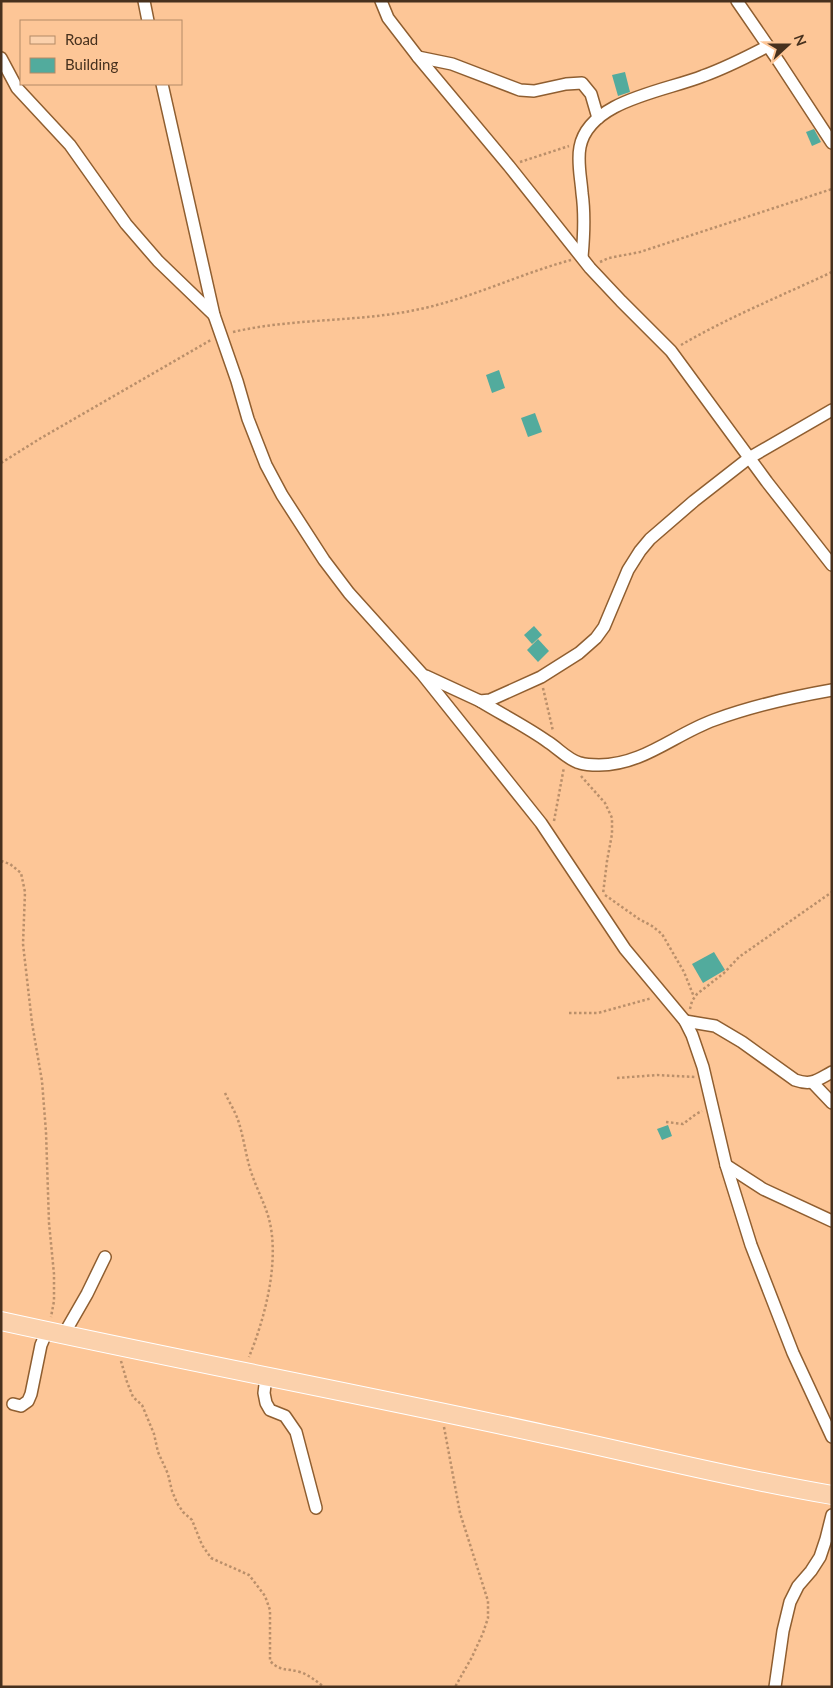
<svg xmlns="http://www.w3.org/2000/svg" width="833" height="1688" font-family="Lato,sans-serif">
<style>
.building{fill:#52ab9d}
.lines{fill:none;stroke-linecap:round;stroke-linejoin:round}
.street-casing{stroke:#8f5e30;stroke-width:14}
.primary-casing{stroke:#fff;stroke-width:20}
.path{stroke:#ba8f6a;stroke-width:2.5;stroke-dasharray:2.5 2.5;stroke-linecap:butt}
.street{stroke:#fff;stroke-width:11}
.primary{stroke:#fbd1ac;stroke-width:18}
</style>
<rect width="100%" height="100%" fill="#fdc697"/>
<g class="building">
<path d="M 625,72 L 630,92 L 618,96 L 612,75 Z"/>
<path d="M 814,129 L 821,142 L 812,146 L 806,132 Z"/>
<path d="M 499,370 L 505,388 L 492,393 L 486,375 Z"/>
<path d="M 535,413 L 542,432 L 528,437 L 521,418 Z"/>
<path d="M 534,626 L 542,635 L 532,644 L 524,635 Z"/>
<path d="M 538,639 L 549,651 L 538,662 L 527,650 Z"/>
<path d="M 714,952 L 725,970 L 703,983 L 692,964 Z"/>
<path d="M 668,1125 L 672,1136 L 662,1140 L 657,1129 Z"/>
</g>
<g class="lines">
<g class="street-casing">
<g id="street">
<path d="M 144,1 L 148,21"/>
<path d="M 381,1 L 388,18 L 418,57 L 509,166 L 590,268 L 621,301 L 671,351 L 767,482 L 832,565"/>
<path d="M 737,1 L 779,62 L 832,143"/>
<path d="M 418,57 L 452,64 L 520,90 L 534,91 L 566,84 L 582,83 L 591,94 L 598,118"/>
<path d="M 1,58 L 17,88 L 70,145 L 126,224 L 158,261 L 214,315"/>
<path d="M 162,84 L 214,315 L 237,381 L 248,419 L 266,465 L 282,495 L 324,560 L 349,593 L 422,674 L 541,823 L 625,949 L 685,1021 L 692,1035 L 703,1067 L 726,1165 L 751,1245 L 793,1353 L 832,1437"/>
<path d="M 582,257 C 584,235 585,214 582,193 C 581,178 577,162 580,147 C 589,100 666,91 703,76 C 725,68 747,57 768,46"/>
<path d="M 426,676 L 480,701 L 490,700 L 541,677 L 579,653 L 596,638 L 604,627 L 628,570 L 640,551 L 650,539 L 694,501 L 749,458 L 832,410"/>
<path d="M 480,701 C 503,715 527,727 548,742 C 559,749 568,760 580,763 C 586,765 592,765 599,765 C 643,765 675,734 714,720 C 752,706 792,697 832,690"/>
<path d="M 685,1021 L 715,1026 L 742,1042 L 795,1080 C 812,1086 817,1080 832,1072"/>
<path d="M 813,1083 L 832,1103"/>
<path d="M 726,1165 L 763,1189 L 832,1221"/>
<path d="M 64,1334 L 87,1294 L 105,1257"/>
<path d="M 266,1377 L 264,1393 L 266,1403 L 270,1410 L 285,1416 L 296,1432 L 316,1508"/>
<path d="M 13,1404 L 21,1406 L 28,1401 L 31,1394 L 41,1345 L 47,1331"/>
<path d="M 775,1687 L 783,1631 L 790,1602 L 798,1586 L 811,1571 L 820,1557 L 826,1539 L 832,1515"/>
</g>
</g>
<g class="primary-casing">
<path id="primary" d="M 1,1321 C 183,1361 366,1395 548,1435 C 643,1455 736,1479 832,1495"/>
</g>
<g class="path">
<path d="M 520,162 L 569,146"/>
<path d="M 600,262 L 609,258 L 640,252 L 832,189"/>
<path d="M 233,332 C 297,317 365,323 429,307 C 478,295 523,273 571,260"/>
<path d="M 681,345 C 729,317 781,296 832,272"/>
<path d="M 1,463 L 41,438 L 211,340"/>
<path d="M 543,688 L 553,731"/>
<path d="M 581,776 L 605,803 L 612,818 L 612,834 L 607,861 L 603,894"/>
<path d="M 554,821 L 564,767"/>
<path d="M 1,861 L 10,864 L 21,873 L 25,892 L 23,944 L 32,1023 L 42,1081 L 46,1132 L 49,1223 L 54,1274 L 54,1301 L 51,1317"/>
<path d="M 605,895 L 639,919 L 652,926 L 662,934 L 684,972 L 694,997"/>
<path d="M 690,1009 L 692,1001 L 697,994 L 724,973 L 739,957 L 832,892"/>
<path d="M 569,1013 L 598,1013 L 652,998"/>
<path d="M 617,1078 L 657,1075 L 695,1077"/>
<path d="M 225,1093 C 229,1102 235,1111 238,1120 C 243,1135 245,1150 249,1165 C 254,1184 264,1201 269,1219 C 280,1261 265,1318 249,1357"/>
<path d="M 666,1122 L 683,1124 L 696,1114 L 702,1111"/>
<path d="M 121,1361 L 127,1382 L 133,1397 L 142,1405 L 154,1434 L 158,1452 L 168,1474 L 172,1491 L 177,1503 L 183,1512 L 192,1520 L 202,1545 L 211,1558 L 249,1575 L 265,1596 L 270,1610 L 270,1661 C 281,1672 287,1668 300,1672 C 309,1675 316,1681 324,1687"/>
<path d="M 444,1427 L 460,1513 L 488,1601 L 488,1618 L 483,1633 L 472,1657 L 455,1687"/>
</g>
<use href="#street" class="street"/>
<use href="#primary" class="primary"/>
</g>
<rect width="833" height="1688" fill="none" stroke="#47311e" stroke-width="5"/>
<rect x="20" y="20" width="162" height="65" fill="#fdc697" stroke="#b48a67"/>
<rect x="30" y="36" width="25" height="8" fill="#fbd1ac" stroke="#b48a67"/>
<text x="65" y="45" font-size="15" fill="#47311e">Road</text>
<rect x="30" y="58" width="25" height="15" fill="#52ab9d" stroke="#b48a67"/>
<text x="65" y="70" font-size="15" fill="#47311e">Building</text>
<g transform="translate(788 45) rotate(69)" stroke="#fdc697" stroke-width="4" paint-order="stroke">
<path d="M0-4L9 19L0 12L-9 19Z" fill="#47311e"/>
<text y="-8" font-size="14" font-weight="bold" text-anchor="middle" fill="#47311e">N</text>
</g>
</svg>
